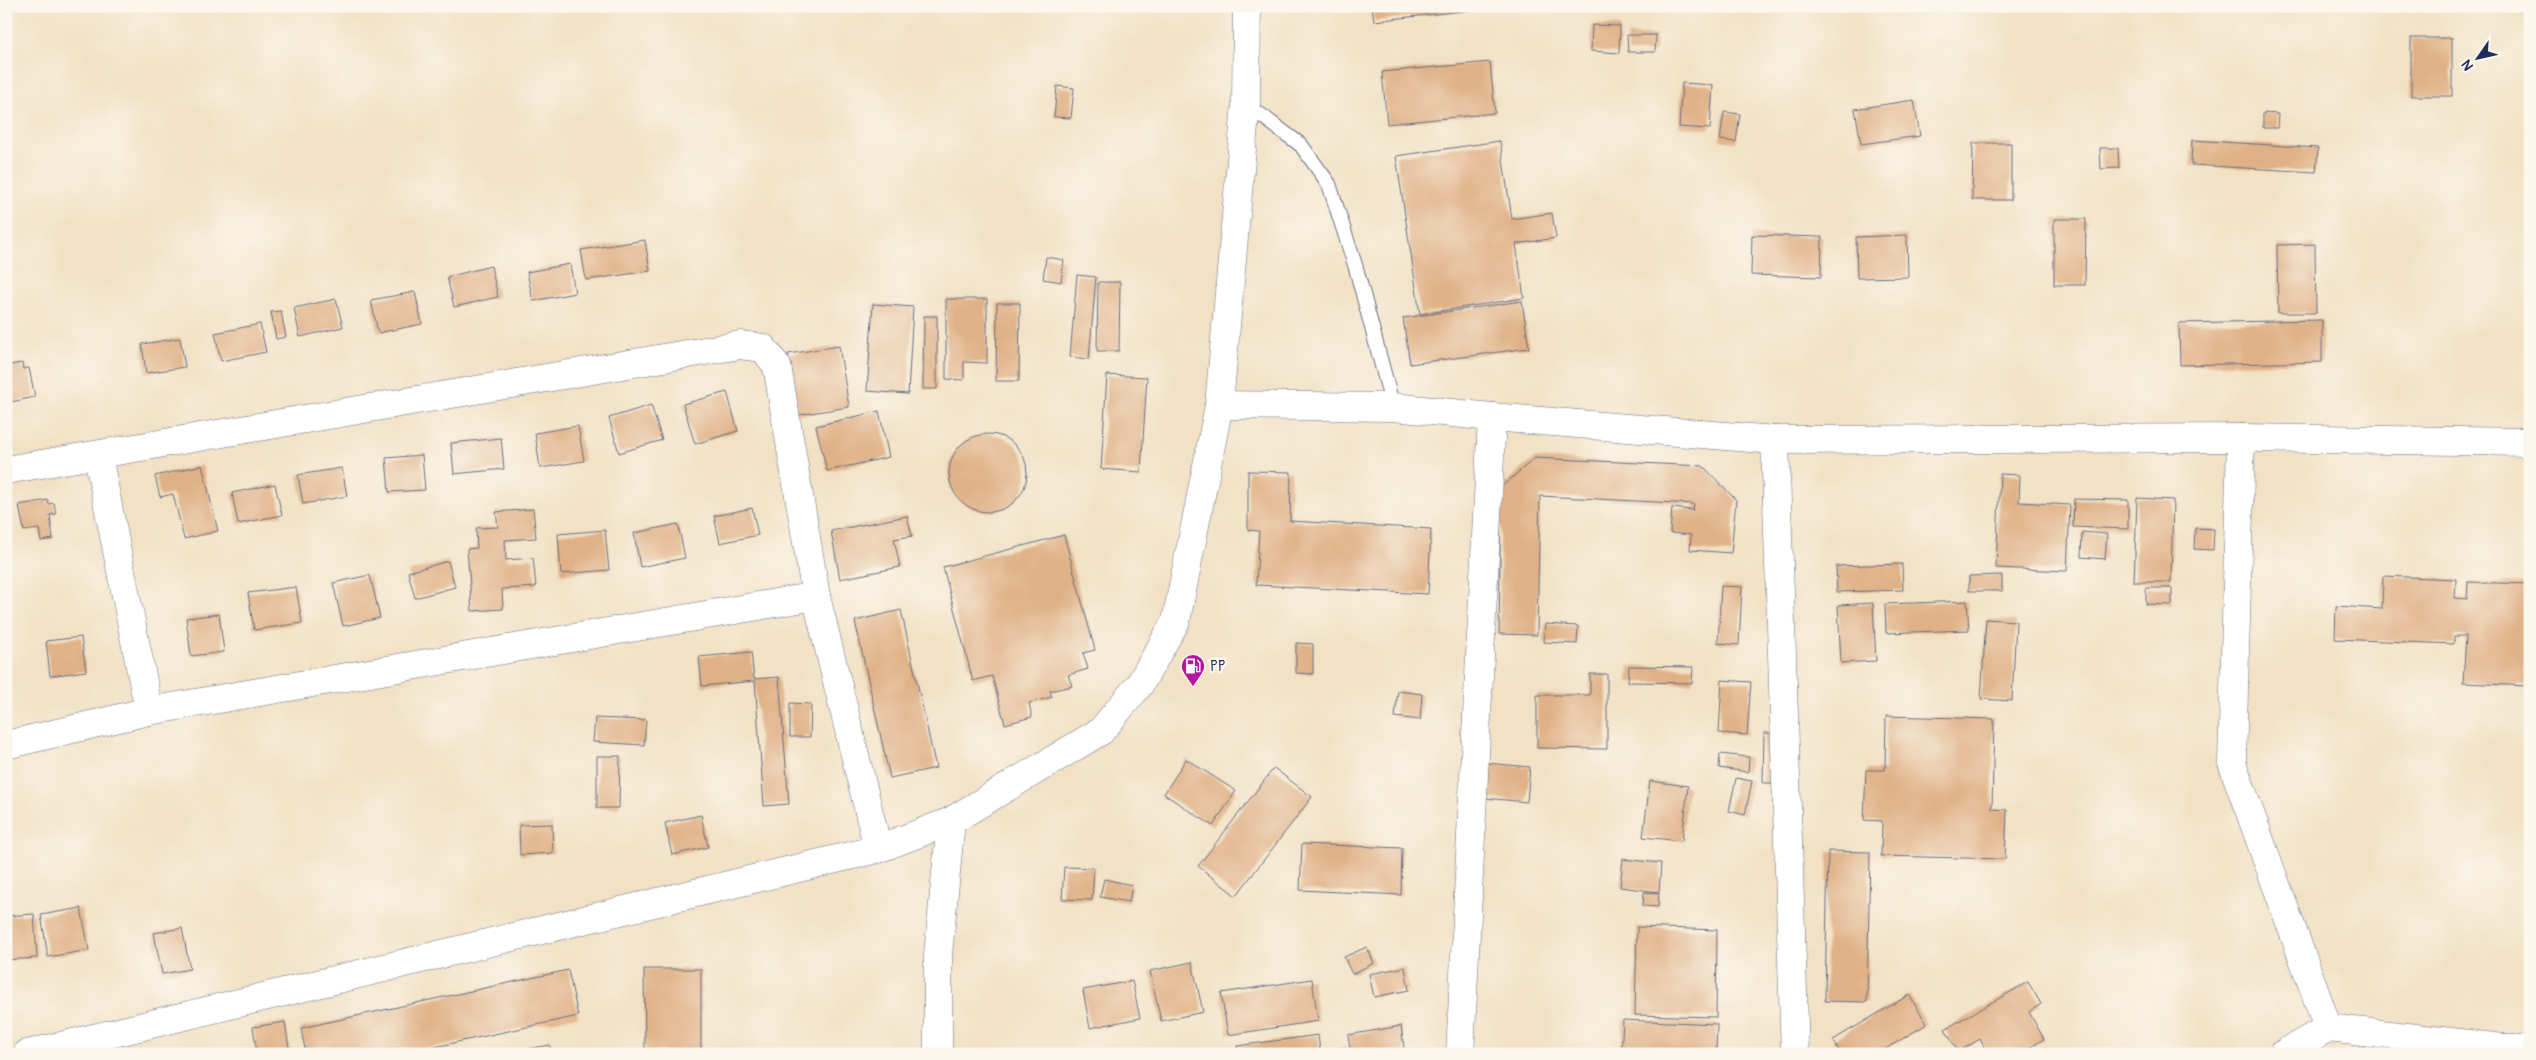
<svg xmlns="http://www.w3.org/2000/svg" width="2536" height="1060" font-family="Pangolin,sans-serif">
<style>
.building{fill:#e0b186}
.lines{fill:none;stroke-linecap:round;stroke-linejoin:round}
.service-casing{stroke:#666d82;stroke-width:16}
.minor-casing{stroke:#666d82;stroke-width:29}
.service{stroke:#fff;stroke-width:14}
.minor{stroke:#fff;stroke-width:28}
.labels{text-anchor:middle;stroke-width:5;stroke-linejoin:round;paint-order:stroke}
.poi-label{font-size:14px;fill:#1b2f5e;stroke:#fbf7ec;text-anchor:start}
</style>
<rect width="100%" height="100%" fill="#fbf7ec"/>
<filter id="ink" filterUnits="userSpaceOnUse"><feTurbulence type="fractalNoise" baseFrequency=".02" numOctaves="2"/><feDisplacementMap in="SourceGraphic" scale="10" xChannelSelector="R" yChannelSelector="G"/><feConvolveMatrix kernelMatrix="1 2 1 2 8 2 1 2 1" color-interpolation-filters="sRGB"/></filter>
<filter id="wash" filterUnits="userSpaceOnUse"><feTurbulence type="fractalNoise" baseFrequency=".0096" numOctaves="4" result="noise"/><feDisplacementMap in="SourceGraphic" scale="20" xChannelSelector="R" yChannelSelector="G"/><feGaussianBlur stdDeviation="1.12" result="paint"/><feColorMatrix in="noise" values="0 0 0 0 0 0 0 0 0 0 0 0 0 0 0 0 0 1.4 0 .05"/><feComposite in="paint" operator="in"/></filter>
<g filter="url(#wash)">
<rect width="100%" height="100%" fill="#f2e1c4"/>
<g id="blocks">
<g class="building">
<path d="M 1372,6 L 1480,6 L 1480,9 L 1374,21 Z"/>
<path d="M 1592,25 L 1620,26 L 1619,53 L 1591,51 Z"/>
<path d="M 1627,35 L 1656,35 L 1655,52 L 1628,52 Z"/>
<rect x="2411" y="38" width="41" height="58"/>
<path d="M 1490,62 L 1495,113 L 1387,124 L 1382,72 Z"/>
<path d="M 1682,83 L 1713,85 L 1710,129 L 1679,127 Z"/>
<path d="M 1057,86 L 1074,88 L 1071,118 L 1054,117 Z"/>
<path d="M 1914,100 L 1920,136 L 1861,144 L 1855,109 Z"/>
<path d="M 1724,112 L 1740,114 L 1736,142 L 1720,140 Z"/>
<path d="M 2263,113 L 2278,114 L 2277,128 L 2263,128 Z"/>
<path d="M 2192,140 L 2318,148 L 2316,172 L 2191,165 Z"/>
<path d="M 1500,141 L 1512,219 L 1552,213 L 1556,238 L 1516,244 L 1524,298 L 1420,314 L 1396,156 Z"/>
<path d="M 1973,143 L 2011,143 L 2011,200 L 1972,200 Z"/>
<path d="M 2100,148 L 2118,148 L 2119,168 L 2101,169 Z"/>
<path d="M 2054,219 L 2086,219 L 2085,285 L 2054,285 Z"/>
<path d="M 1752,235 L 1822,237 L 1821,277 L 1751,275 Z"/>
<path d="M 1907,235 L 1908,277 L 1857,278 L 1856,237 Z"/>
<path d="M 645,240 L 650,271 L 586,280 L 581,250 Z"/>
<path d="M 2315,244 L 2316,313 L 2278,313 L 2277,245 Z"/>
<path d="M 1046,257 L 1064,260 L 1061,282 L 1043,279 Z"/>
<path d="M 570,264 L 575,293 L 533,301 L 527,272 Z"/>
<path d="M 491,266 L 498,297 L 454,307 L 447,277 Z"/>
<path d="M 1077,275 L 1096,277 L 1089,359 L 1070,357 Z"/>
<path d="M 1098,282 L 1120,282 L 1119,351 L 1097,351 Z"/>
<path d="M 415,292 L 422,324 L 378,333 L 371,300 Z"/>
<path d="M 336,299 L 343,327 L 300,337 L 294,308 Z"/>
<path d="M 946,299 L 987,299 L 987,363 L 964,362 L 964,380 L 946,379 Z"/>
<path d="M 1522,301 L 1529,348 L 1410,364 L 1403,318 Z"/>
<path d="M 997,303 L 1020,303 L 1019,381 L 996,381 Z"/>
<path d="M 873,304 L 913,307 L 908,394 L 867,391 Z"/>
<path d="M 281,311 L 286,337 L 276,339 L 271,312 Z"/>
<path d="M 924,316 L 937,316 L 937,389 L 923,389 Z"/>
<path d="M 2322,320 L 2322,362 L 2180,365 L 2179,323 Z"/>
<path d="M 260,324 L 266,352 L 221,361 L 215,333 Z"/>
<path d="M 180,338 L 185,367 L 146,373 L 142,344 Z"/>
<path d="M 839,346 L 849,407 L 798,415 L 788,354 Z"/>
<path d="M 22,363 L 23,369 L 29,368 L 35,397 L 6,403 L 6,372 L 11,372 L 9,365 Z"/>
<path d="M 1107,375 L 1147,377 L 1141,472 L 1101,469 Z"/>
<path d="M 727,392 L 738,431 L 695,444 L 683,404 Z"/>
<path d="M 651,405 L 662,440 L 619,453 L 609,418 Z"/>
<path d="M 879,411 L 889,457 L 827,471 L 816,426 Z"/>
<path d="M 578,426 L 584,461 L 540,468 L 535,433 Z"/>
<circle cx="988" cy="473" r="39"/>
<path d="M 501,438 L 504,469 L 454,474 L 451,443 Z"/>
<path d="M 422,455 L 425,490 L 389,492 L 386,458 Z"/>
<path d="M 1535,458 L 1703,466 L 1736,500 L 1731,553 L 1690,550 L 1691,535 L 1670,533 L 1672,508 L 1693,510 L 1694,504 L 1540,496 L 1537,635 L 1499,634 L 1501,487 Z"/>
<path d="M 202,465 L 218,531 L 184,539 L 173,494 L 160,497 L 155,476 Z"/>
<path d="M 342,468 L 347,496 L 303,504 L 298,475 Z"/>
<path d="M 1248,471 L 1291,472 L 1290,521 L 1431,529 L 1428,594 L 1256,585 L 1259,531 L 1248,530 Z"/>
<path d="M 2000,474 L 2020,475 L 2019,502 L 2070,505 L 2067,571 L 1996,568 Z"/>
<path d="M 275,484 L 282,515 L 238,524 L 232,493 Z"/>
<path d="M 2137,498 L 2173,500 L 2171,582 L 2134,582 Z"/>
<path d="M 2074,499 L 2128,500 L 2128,529 L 2073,527 Z"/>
<path d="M 48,500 L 48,504 L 54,503 L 56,514 L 50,515 L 53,539 L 41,541 L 39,529 L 24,531 L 19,505 Z"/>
<path d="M 752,508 L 758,535 L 720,543 L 714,516 Z"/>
<path d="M 533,509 L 536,538 L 505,540 L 506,560 L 533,558 L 536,587 L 502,589 L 503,609 L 472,611 L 467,549 L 477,548 L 476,528 L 498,527 L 496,512 Z"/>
<path d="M 907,516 L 912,536 L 894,539 L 900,567 L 840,579 L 831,531 Z"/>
<path d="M 678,524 L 685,558 L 640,567 L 634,533 Z"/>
<path d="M 2195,528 L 2214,529 L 2213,550 L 2194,549 Z"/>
<path d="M 605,530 L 609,570 L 561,574 L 558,534 Z"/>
<path d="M 2082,532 L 2107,534 L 2105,559 L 2081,557 Z"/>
<path d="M 1064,535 L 1095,650 L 1083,653 L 1088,669 L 1068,675 L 1072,686 L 1050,691 L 1052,697 L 1029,703 L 1032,717 L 1005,724 L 992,676 L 973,681 L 943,567 Z"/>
<path d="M 448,561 L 455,587 L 415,598 L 408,572 Z"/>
<path d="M 1902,564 L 1903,590 L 1837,592 L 1836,566 Z"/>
<path d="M 370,575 L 380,618 L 343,626 L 333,583 Z"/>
<path d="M 2002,575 L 2002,591 L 1969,591 L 1969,576 Z"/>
<path d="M 2383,576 L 2456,579 L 2455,598 L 2467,599 L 2468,582 L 2530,584 L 2530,686 L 2463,683 L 2466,636 L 2454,636 L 2454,644 L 2335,639 L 2336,606 L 2382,609 Z"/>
<path d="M 1721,586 L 1742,587 L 1739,645 L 1718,643 Z"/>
<path d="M 296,587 L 302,623 L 254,630 L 248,593 Z"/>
<path d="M 2146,588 L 2172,588 L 2172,605 L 2146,604 Z"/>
<path d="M 1967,601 L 1969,630 L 1886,633 L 1885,604 Z"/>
<path d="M 1873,603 L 1876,661 L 1841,663 L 1838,605 Z"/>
<path d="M 901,610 L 936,768 L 890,778 L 855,621 Z"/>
<path d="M 219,614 L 224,652 L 191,656 L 186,618 Z"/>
<path d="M 1986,619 L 2016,621 L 2012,701 L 1981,699 Z"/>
<path d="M 1545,624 L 1578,626 L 1577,644 L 1544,642 Z"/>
<path d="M 81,637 L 86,671 L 50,676 L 46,641 Z"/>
<path d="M 1296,643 L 1313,644 L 1313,674 L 1296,673 Z"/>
<path d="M 751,652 L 754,679 L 779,677 L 789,804 L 764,806 L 755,681 L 702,686 L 699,657 Z"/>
<path d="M 1629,666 L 1693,667 L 1692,683 L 1628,682 Z"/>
<path d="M 1590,674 L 1607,674 L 1607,749 L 1537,748 L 1537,695 L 1590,695 Z"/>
<path d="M 1722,680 L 1751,682 L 1747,735 L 1719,733 Z"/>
<path d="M 1398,691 L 1422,694 L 1420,720 L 1395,717 Z"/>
<path d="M 790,703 L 811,704 L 810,737 L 790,737 Z"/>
<path d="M 1886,716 L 1994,719 L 1992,809 L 2007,810 L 2005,859 L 1881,856 L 1882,821 L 1864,820 L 1866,770 L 1885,770 Z"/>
<path d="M 595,718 L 646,720 L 644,745 L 593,742 Z"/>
<path d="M 1764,733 L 1774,733 L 1773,783 L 1763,783 Z"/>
<path d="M 1720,754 L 1749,757 L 1748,772 L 1719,768 Z"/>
<path d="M 597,756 L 620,756 L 619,808 L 597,808 Z"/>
<path d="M 1186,759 L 1236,791 L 1213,826 L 1164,794 Z"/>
<path d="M 1487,763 L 1530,767 L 1527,802 L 1484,798 Z"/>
<path d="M 1274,768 L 1312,797 L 1236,896 L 1198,866 Z"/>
<path d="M 1736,778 L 1752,781 L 1745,815 L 1729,811 Z"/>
<path d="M 1650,781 L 1688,786 L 1682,841 L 1643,837 Z"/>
<path d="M 701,815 L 708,847 L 672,855 L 665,823 Z"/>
<path d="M 552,824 L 553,853 L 520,855 L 519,825 Z"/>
<path d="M 1302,844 L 1402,848 L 1401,895 L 1300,890 Z"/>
<path d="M 1828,851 L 1870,852 L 1867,1002 L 1825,1001 Z"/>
<path d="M 1623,859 L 1661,863 L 1659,892 L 1620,887 Z"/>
<path d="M 1064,867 L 1094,868 L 1092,900 L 1062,899 Z"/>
<path d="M 1104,879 L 1132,885 L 1129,902 L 1100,897 Z"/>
<path d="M 1644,892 L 1659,893 L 1658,907 L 1643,906 Z"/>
<path d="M 81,908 L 89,950 L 48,957 L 41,915 Z"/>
<path d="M 34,914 L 37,958 L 6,960 L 6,916 Z"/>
<path d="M 1637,927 L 1717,930 L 1716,1017 L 1635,1015 Z"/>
<path d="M 182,928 L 190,969 L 162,974 L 154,933 Z"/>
<path d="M 1367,947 L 1374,963 L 1352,974 L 1344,957 Z"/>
<path d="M 1192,962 L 1203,1012 L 1161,1021 L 1150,971 Z"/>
<path d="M 1405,967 L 1409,990 L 1374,997 L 1369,974 Z"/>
<path d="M 644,969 L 701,969 L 701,1052 L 645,1052 Z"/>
<path d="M 568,970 L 578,1016 L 402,1054 L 306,1054 L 301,1028 Z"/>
<path d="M 1312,979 L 1318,1021 L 1228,1035 L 1221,993 Z"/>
<path d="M 1132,981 L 1140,1018 L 1090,1028 L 1083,990 Z"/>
<path d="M 2028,982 L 2041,1004 L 2029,1012 L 2044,1039 L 2019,1054 L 1988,1054 L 1980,1039 L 1958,1052 L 1945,1029 Z"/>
<path d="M 1909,995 L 1927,1024 L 1877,1054 L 1841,1054 L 1833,1040 Z"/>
<path d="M 1623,1020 L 1717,1024 L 1716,1054 L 1621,1054 Z"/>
<path d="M 285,1022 L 290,1054 L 257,1054 L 253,1027 Z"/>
<path d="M 1401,1026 L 1405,1054 L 1351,1054 L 1348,1035 Z"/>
<path d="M 1318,1035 L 1320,1051 L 1346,1048 L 1347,1054 L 1238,1054 L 1237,1046 Z"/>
<path d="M 550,1045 L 551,1054 L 529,1054 L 528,1049 Z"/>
</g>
</g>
</g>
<g filter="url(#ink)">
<use href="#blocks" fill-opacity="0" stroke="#666d82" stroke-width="1"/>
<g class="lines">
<g class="service-casing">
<path id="service" d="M 1246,104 L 1301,145 L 1329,184 L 1356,268 L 1393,407"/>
</g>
<g class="minor-casing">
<g id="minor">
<path d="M 1219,405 L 1393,407 L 1492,417 L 1775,440 L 2241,438 L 2530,442"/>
<path d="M 2241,438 L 2232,763 L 2328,1028 L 2283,1054"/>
<path d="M 1775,440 L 1795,1054"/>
<path d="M 98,456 L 149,711"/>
<path d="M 6,470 L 740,345 L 763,348 L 777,366 L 816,596 L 878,849"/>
<path d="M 6,745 L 149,711 L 816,596"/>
<path d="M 2328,1028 L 2530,1051"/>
<path d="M 27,1054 L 878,849 L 951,821 L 1101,731 L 1140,684 L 1176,621 L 1219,405 L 1246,104 L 1247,6"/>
<path d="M 938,1054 L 938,955 L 951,821"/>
<path d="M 1460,1054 L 1492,417"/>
</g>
</g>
<use href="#service" class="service"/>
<use href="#minor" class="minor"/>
</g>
</g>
<defs>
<g id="fuel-pin" transform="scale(1.25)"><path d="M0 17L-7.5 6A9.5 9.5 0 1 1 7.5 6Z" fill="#b5179e" stroke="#fbf7ec"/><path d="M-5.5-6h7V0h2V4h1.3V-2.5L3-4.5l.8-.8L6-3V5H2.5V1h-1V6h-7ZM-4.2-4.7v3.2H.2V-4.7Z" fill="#fff"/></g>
</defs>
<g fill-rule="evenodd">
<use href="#fuel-pin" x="1193" y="666"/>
</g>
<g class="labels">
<g class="poi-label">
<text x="1210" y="671">PP</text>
</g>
</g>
<rect width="2536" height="1060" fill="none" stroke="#fbf7ec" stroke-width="25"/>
<g transform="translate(2478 58) rotate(236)" stroke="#fbf7ec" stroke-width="4" paint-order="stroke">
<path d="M0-4L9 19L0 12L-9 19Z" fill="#1b2f5e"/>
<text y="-8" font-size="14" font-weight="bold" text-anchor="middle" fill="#1b2f5e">N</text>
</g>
</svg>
